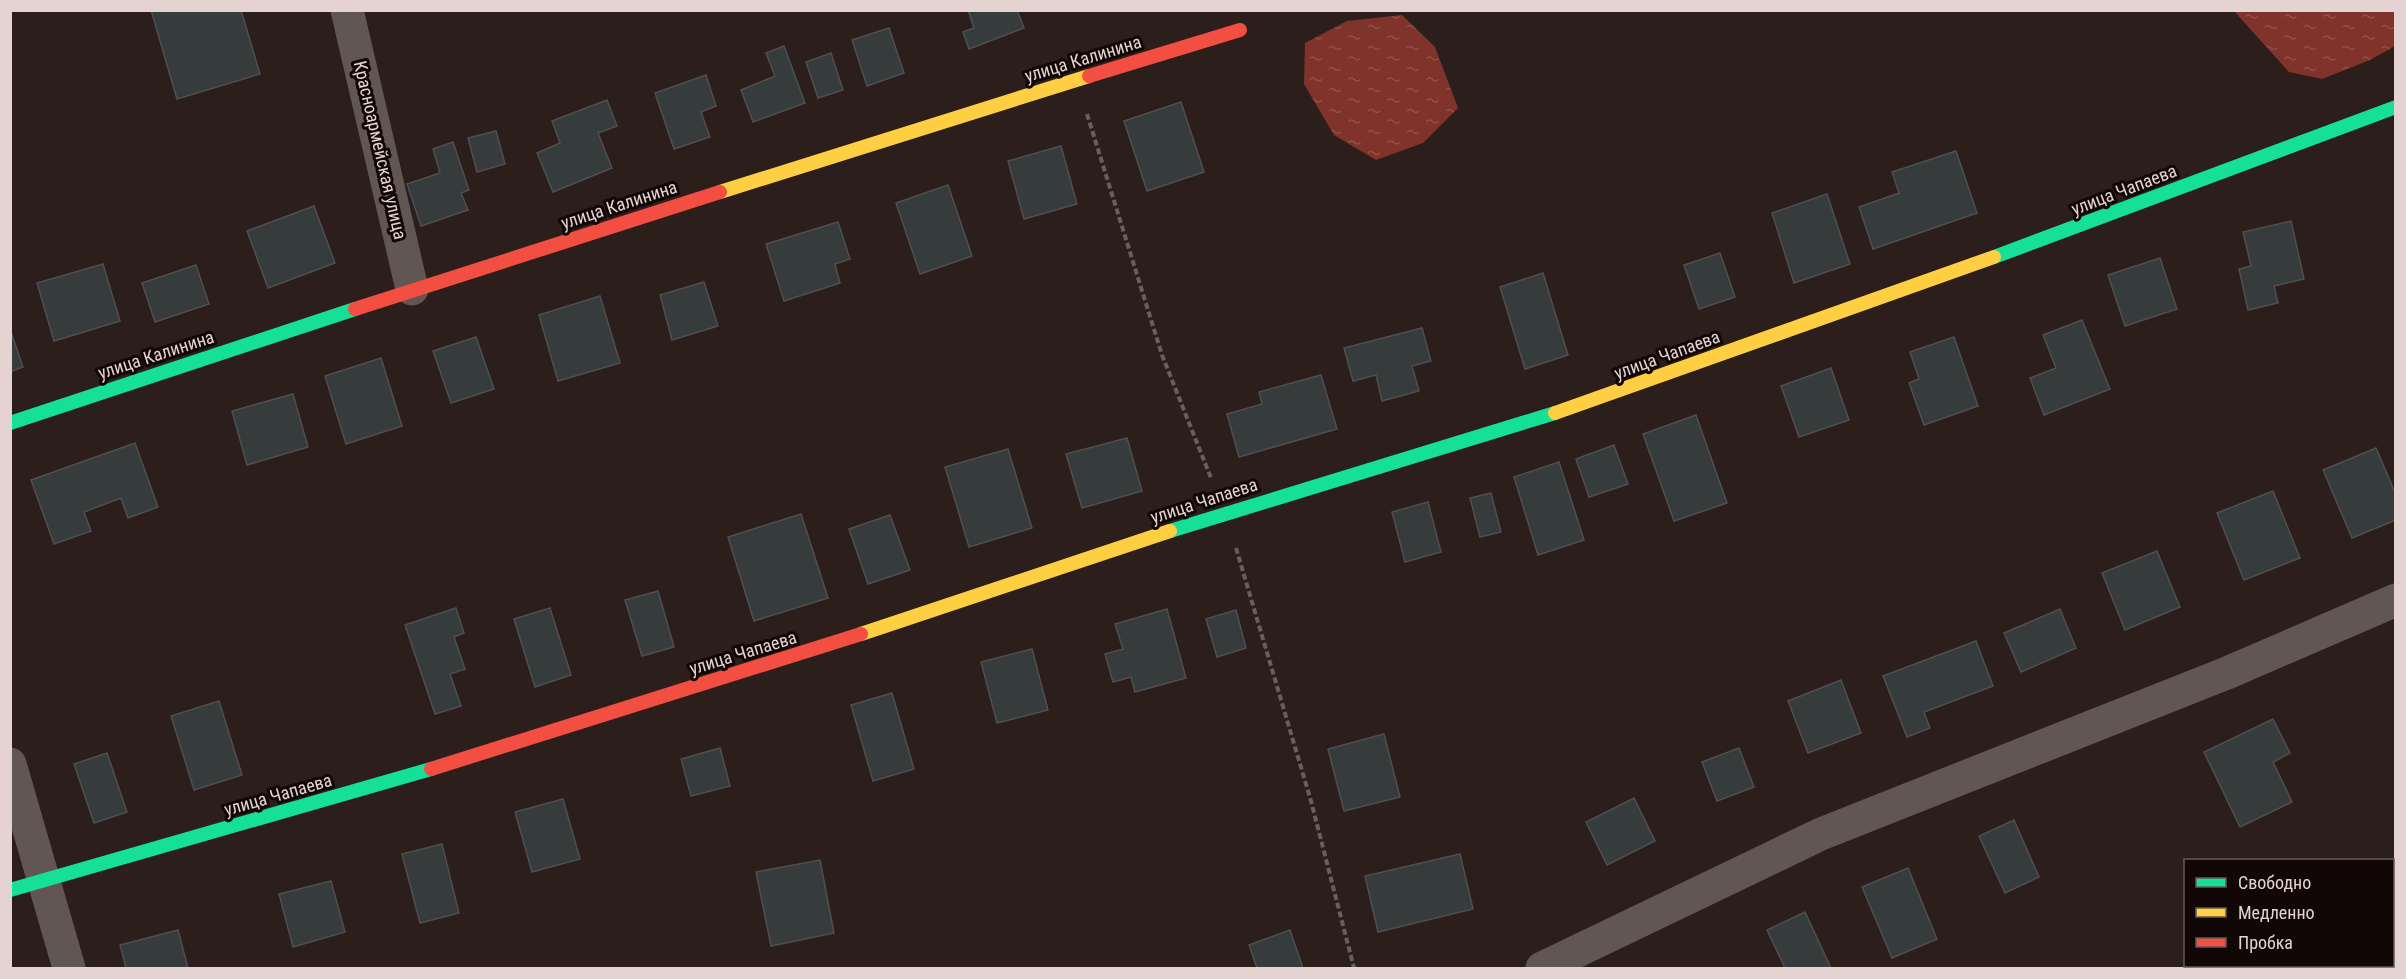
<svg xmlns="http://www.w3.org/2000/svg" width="2406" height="979" font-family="'Roboto Condensed',sans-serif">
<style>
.water{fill:url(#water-ripples)}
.building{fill:#363b3c;stroke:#4f4f50;stroke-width:1.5}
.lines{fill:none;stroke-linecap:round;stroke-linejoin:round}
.path{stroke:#685f5d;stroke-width:4;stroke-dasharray:6 3;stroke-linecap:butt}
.street{stroke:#615654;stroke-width:33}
.fast{stroke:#16e098;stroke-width:14}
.slow{stroke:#ffcf43;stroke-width:14}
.jam{stroke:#f24e42;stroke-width:14}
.labels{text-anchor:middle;stroke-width:6;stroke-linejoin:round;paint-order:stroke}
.street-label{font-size:18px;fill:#e4d3d0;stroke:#110706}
</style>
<defs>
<pattern id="water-ripples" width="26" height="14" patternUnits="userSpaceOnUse" patternTransform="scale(1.5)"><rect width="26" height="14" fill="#7f332a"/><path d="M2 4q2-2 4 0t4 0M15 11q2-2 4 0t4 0" fill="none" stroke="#915048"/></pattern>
</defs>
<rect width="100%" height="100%" fill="#2b1e1b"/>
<g class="water">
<path d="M 2234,11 L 2395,11 L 2395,46 L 2370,60 L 2322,79 L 2289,72 Z"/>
<path d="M 1402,15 L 1435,47 L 1458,108 L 1423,143 L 1376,160 L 1334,135 L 1304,84 L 1305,43 L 1347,21 Z"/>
</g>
<g class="building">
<path d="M 151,10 L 241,10 L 260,74 L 177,99 Z"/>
<path d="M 968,10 L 1017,10 L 1024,28 L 969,49 L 963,32 L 974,28 Z"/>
<path d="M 889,28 L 904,73 L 867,86 L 852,40 Z"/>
<path d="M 784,46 L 805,103 L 753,122 L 741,90 L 775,76 L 766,53 Z"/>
<path d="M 831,53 L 843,90 L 818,98 L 806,62 Z"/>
<path d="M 706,75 L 716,106 L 701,112 L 710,137 L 674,149 L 655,93 Z"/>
<path d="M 607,100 L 617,126 L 598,133 L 612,168 L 553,192 L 537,153 L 560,143 L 552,121 Z"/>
<path d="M 1181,102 L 1204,172 L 1147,191 L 1124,121 Z"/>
<path d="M 496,131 L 505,164 L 477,172 L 468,138 Z"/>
<path d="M 453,142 L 469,190 L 461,193 L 468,210 L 421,226 L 407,184 L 440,173 L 433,149 Z"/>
<path d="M 1061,146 L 1077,204 L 1024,219 L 1008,161 Z"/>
<path d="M 1956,151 L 1977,213 L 1873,249 L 1859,207 L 1899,193 L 1892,172 Z"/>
<path d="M 948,185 L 972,256 L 920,274 L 896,203 Z"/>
<path d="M 1827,194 L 1850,264 L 1794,283 L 1772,213 Z"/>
<path d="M 314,206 L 335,263 L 268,288 L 247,231 Z"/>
<path d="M 2291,221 L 2304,279 L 2274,286 L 2278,303 L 2248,310 L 2239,269 L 2251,266 L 2243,232 Z"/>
<path d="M 838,222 L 850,259 L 835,264 L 840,283 L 784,301 L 766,244 Z"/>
<path d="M 1720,253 L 1735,297 L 1699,309 L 1684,265 Z"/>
<path d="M 2160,258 L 2177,309 L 2125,326 L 2108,275 Z"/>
<path d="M 103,264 L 120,321 L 54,341 L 37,283 Z"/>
<path d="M 196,265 L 209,304 L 155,322 L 142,283 Z"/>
<path d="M 1543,273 L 1568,355 L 1525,369 L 1500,287 Z"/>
<path d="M 704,282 L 718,326 L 672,340 L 660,295 Z"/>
<path d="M 600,296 L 620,363 L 558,381 L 539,315 Z"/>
<path d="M 2082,320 L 2110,389 L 2044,415 L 2030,378 L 2056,368 L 2043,335 Z"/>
<path d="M 1422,328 L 1431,361 L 1412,366 L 1419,391 L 1382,401 L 1376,375 L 1353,381 L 1344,348 Z"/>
<path d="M 10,329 L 23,367 L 10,372 Z"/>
<path d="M 476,337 L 494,389 L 451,403 L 433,351 Z"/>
<path d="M 1954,337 L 1978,406 L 1924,425 L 1909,383 L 1919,379 L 1910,352 Z"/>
<path d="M 381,358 L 402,426 L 346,444 L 325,376 Z"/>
<path d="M 1831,368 L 1849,420 L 1799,437 L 1781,386 Z"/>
<path d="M 1321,375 L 1337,429 L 1239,457 L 1227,414 L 1262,404 L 1259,392 Z"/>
<path d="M 293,394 L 308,447 L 247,465 L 232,411 Z"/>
<path d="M 1696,415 L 1727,503 L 1674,521 L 1643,434 Z"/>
<path d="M 1127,438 L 1142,491 L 1082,508 L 1066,454 Z"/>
<path d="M 135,443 L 158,507 L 128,518 L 121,498 L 84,512 L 91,531 L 54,544 L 31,480 Z"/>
<path d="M 1614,445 L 1628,484 L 1589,497 L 1576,459 Z"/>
<path d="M 2376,448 L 2396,495 L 2396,520 L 2352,538 L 2323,470 Z"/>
<path d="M 1008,449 L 1032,528 L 969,547 L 945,467 Z"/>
<path d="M 1559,462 L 1584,540 L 1538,555 L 1514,477 Z"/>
<path d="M 2273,491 L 2300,558 L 2244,580 L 2217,513 Z"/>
<path d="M 1491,493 L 1501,532 L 1480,537 L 1470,498 Z"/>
<path d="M 1428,502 L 1441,552 L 1405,562 L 1392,512 Z"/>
<path d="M 801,514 L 828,598 L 754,621 L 728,537 Z"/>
<path d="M 890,515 L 910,570 L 868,584 L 849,529 Z"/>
<path d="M 2157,551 L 2180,607 L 2125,630 L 2102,573 Z"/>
<path d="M 658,591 L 674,647 L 642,656 L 625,600 Z"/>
<path d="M 456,608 L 464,633 L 454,637 L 465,669 L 450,674 L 461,706 L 435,714 L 405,625 Z"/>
<path d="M 550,608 L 571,675 L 535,687 L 514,619 Z"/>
<path d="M 1167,609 L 1186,678 L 1135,692 L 1131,677 L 1113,682 L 1105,654 L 1123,649 L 1115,624 Z"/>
<path d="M 2060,609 L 2076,648 L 2021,672 L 2004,633 Z"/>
<path d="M 1236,610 L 1246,648 L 1217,657 L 1206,619 Z"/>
<path d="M 1976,641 L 1993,686 L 1924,712 L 1930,728 L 1907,737 L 1883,676 Z"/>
<path d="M 1032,649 L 1048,710 L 997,723 L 981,662 Z"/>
<path d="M 1841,680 L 1861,733 L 1808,753 L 1788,701 Z"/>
<path d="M 892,693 L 914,769 L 873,781 L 851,705 Z"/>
<path d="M 219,701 L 242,775 L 194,790 L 171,716 Z"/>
<path d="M 2273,719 L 2290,753 L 2273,762 L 2292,802 L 2240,827 L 2204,752 Z"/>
<path d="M 1384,734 L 1400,797 L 1344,811 L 1328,749 Z"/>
<path d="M 720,748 L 730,786 L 691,796 L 681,759 Z"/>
<path d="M 1739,748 L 1754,787 L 1717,801 L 1702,762 Z"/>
<path d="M 107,753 L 127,812 L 94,823 L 74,764 Z"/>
<path d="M 1634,798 L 1655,841 L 1607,865 L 1586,822 Z"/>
<path d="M 563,799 L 580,859 L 532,872 L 515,812 Z"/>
<path d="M 2014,820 L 2039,877 L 2005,893 L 1979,836 Z"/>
<path d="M 442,844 L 459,913 L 420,923 L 402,854 Z"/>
<path d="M 1460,854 L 1473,909 L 1378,932 L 1365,876 Z"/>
<path d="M 820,860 L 834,933 L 771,946 L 756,872 Z"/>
<path d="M 1908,868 L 1937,939 L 1892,958 L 1862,887 Z"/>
<path d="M 331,881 L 345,932 L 293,947 L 279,894 Z"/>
<path d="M 1805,912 L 1831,968 L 1785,968 L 1767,930 Z"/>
<path d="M 178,930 L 188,968 L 126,968 L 120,945 Z"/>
<path d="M 1290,930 L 1303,968 L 1257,968 L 1249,945 Z"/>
</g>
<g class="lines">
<g class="path">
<path d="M 1087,114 L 1162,355 L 1211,478"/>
<path d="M 1236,548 L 1311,801 L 1354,968"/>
</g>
<g class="street">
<path d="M 347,10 L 412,289"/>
<path d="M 10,764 L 69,968"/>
<path d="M 1542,968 L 1821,834 L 2227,673 L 2396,600"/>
</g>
<g class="fast">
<path d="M 1994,257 L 2396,107"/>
<path d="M 10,423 L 355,309"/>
<path d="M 1170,531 L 1555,413"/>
<path d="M 10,890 L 431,769"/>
</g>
<g class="slow">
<path d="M 720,192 L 1089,76"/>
<path d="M 1555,413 L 1994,257"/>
<path d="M 861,634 L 1170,531"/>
</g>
<g class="jam">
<path d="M 1089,76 L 1240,30"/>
<path d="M 355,309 L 720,192"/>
<path d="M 431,769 L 861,634"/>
</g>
</g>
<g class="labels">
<g class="street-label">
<text transform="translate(1083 59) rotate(-17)" y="6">улица Калинина</text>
<text transform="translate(380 150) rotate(77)" y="6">Красноармейская улица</text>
<text transform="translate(2124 190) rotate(-21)" y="6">улица Чапаева</text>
<text transform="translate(619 205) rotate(-18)" y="6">улица Калинина</text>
<text transform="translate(156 355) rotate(-18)" y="6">улица Калинина</text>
<text transform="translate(1667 355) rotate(-20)" y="6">улица Чапаева</text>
<text transform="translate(1204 501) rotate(-18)" y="6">улица Чапаева</text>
<text transform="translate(743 653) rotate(-17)" y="6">улица Чапаева</text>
<text transform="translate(278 795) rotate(-16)" y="6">улица Чапаева</text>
</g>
</g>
<rect width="2406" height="979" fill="none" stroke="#e4d3d0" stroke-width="24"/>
<rect x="2184" y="859" width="210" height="108" fill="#110706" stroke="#655957" stroke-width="1.5"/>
<rect x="2196" y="878" width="30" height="9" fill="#16e098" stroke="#655957" stroke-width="1.5"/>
<text x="2238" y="889" font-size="18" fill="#e4d3d0">Свободно</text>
<rect x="2196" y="908" width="30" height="9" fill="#ffcf43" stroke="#655957" stroke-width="1.5"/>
<text x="2238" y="919" font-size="18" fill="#e4d3d0">Медленно</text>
<rect x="2196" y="938" width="30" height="9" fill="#f24e42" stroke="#655957" stroke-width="1.5"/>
<text x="2238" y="949" font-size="18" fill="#e4d3d0">Пробка</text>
</svg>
